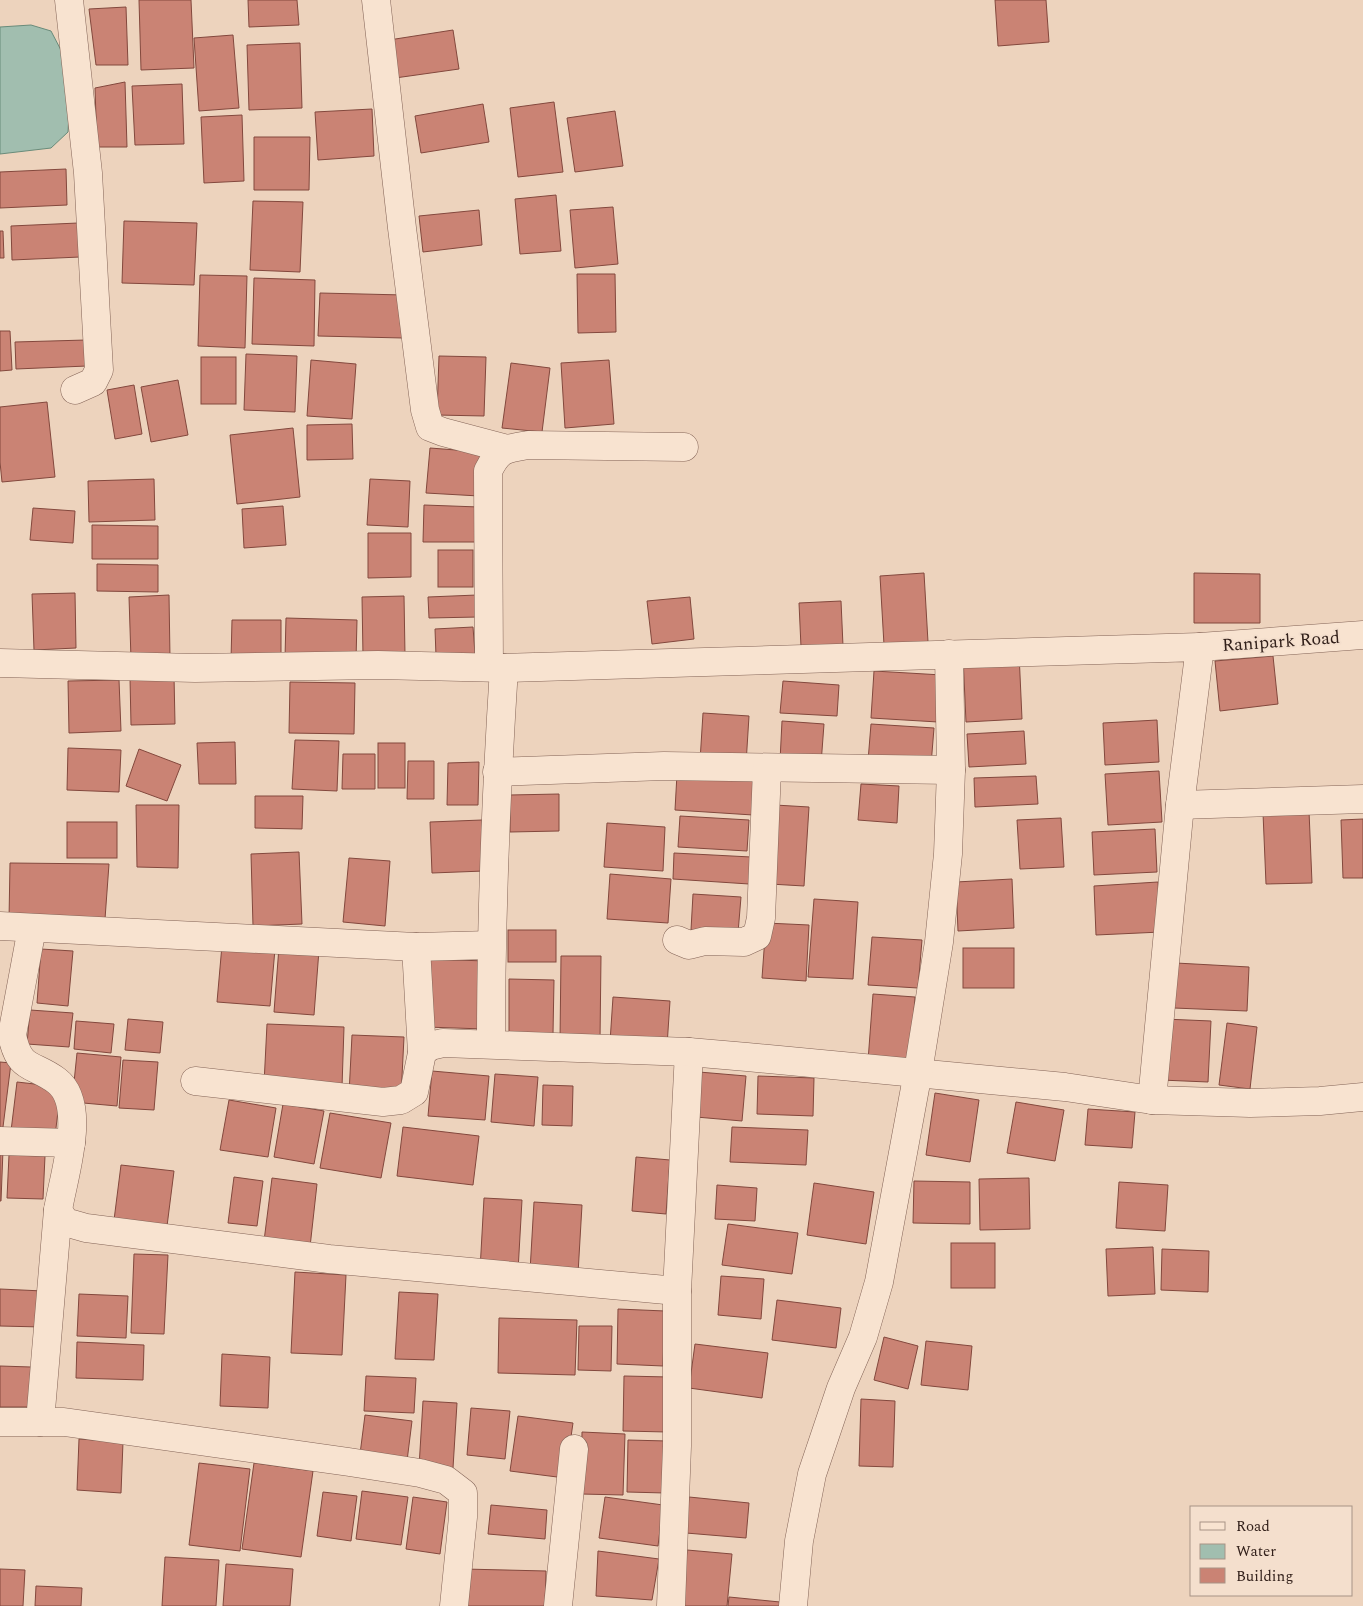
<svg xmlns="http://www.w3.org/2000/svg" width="1363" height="1606" font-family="Spectral,serif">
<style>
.water{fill:#a1beaf;stroke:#698b7a}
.building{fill:#ca8374;stroke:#83483d}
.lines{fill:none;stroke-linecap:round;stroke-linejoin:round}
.street-casing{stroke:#846457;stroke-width:29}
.street{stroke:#f8e3d0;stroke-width:28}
.labels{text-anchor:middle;stroke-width:4;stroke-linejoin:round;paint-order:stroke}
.street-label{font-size:18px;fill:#33211b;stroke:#f4dfcd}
</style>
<rect width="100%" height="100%" fill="#edd3bd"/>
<path class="water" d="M 31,25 L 51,31 L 63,54 L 70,94 L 68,132 L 51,148 L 0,154 L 0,27 Z"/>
<g class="building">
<path d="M 139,0 L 191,0 L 194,68 L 141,70 Z"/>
<path d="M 248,0 L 297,0 L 299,25 L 249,27 Z"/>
<path d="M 995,0 L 1046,0 L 1049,42 L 998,46 Z"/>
<path d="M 126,7 L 128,65 L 96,65 L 89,9 Z"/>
<path d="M 453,30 L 459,69 L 395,78 L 389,40 Z"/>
<path d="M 233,35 L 239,108 L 199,111 L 194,38 Z"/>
<path d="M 300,43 L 302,108 L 249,110 L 247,45 Z"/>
<path d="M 125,82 L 127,147 L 97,147 L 95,88 Z"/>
<path d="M 182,84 L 184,144 L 135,145 L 132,86 Z"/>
<path d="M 554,102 L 563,172 L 518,177 L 510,108 Z"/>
<path d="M 483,104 L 489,142 L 421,153 L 415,116 Z"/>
<path d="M 372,109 L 374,156 L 318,160 L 315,112 Z"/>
<path d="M 615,111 L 623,166 L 575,172 L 567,118 Z"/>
<path d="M 242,115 L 244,181 L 204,183 L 201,117 Z"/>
<path d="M 254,137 L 310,137 L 309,190 L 254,190 Z"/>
<path d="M 66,169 L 67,205 L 0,208 L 0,172 Z"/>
<path d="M 556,195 L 561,251 L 520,254 L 515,199 Z"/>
<path d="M 253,201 L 303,202 L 300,272 L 250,270 Z"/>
<path d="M 613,207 L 618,264 L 575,268 L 570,210 Z"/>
<path d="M 479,210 L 482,245 L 423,252 L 419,216 Z"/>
<path d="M 124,221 L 197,223 L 194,285 L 122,283 Z"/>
<path d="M 78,223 L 80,257 L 12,260 L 11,226 Z"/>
<path d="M 0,231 L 3,231 L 4,258 L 0,258 Z"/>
<path d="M 577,274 L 615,274 L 616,332 L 578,333 Z"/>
<path d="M 200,275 L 247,276 L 245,348 L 198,346 Z"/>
<path d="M 254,278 L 315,280 L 314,346 L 252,344 Z"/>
<path d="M 320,293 L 404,295 L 403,338 L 318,336 Z"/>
<path d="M 0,331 L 10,331 L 12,370 L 0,371 Z"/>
<path d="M 86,340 L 87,366 L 16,369 L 15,342 Z"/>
<path d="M 246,354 L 297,356 L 295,412 L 244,410 Z"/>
<path d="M 439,356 L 486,357 L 484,416 L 437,415 Z"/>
<rect x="201" y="357" width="35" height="47"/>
<path d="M 311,360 L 356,364 L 352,419 L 307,416 Z"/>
<path d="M 609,360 L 614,424 L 565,428 L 561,363 Z"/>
<path d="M 511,363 L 550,368 L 542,432 L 502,428 Z"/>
<path d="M 178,380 L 188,435 L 151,442 L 141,387 Z"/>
<path d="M 134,385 L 142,434 L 115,439 L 107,390 Z"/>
<path d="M 47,402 L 55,477 L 2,482 L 0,462 L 0,407 Z"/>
<path d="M 352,424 L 353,459 L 307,460 L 307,425 Z"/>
<path d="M 293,428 L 300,497 L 237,504 L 230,435 Z"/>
<path d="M 430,448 L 482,452 L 479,496 L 426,493 Z"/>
<path d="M 154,479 L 155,520 L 89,522 L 88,481 Z"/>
<path d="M 370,479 L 410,481 L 408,527 L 367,525 Z"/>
<path d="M 424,505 L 479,507 L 478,542 L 423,542 Z"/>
<path d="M 283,506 L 286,545 L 244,548 L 242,509 Z"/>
<path d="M 33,508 L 75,511 L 73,543 L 30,540 Z"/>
<path d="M 92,525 L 158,526 L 158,559 L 92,559 Z"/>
<path d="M 368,533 L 411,533 L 411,577 L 368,578 Z"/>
<rect x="438" y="550" width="35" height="37"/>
<path d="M 97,564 L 158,565 L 158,592 L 97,591 Z"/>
<path d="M 924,573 L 928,642 L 884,645 L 880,576 Z"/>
<path d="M 1194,573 L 1260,574 L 1260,623 L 1194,623 Z"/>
<path d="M 75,593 L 76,648 L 34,650 L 32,594 Z"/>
<path d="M 169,595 L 170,658 L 131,659 L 129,597 Z"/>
<path d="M 477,595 L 478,617 L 429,618 L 428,597 Z"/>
<path d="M 404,596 L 405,655 L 363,656 L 362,597 Z"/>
<path d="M 690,597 L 694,639 L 652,644 L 647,601 Z"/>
<path d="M 841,601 L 843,646 L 801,647 L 799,603 Z"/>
<path d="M 286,618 L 357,620 L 356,660 L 285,658 Z"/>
<path d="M 232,620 L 281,620 L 281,661 L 231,660 Z"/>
<path d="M 473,627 L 475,654 L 436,656 L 435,629 Z"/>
<path d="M 1019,653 L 1022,719 L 966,722 L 963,656 Z"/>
<path d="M 1273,656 L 1278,704 L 1220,711 L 1215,661 Z"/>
<path d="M 874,671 L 942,675 L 938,722 L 871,718 Z"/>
<path d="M 174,676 L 175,724 L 131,725 L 130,678 Z"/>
<path d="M 119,680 L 121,731 L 69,733 L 68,681 Z"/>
<path d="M 783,681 L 839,685 L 837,716 L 780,713 Z"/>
<path d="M 290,682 L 355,683 L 354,734 L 289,733 Z"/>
<path d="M 703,713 L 749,716 L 746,764 L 700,761 Z"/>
<path d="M 1157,720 L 1159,762 L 1105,765 L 1103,723 Z"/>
<path d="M 782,721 L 824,724 L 821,764 L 780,761 Z"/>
<path d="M 871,724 L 934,728 L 931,765 L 868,761 Z"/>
<path d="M 1024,731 L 1026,764 L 969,767 L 967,734 Z"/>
<path d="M 295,740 L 339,741 L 337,791 L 292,789 Z"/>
<path d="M 235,742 L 236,784 L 199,784 L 197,743 Z"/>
<rect x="378" y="743" width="27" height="45"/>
<path d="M 68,748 L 121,750 L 119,792 L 67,790 Z"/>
<path d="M 139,749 L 181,765 L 167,801 L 126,786 Z"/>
<path d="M 343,754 L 375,754 L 375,789 L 342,789 Z"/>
<path d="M 408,761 L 434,761 L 434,799 L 407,799 Z"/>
<path d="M 479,762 L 478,805 L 447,805 L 448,763 Z"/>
<path d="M 1159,771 L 1162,822 L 1108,825 L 1105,774 Z"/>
<path d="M 677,774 L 755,779 L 753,815 L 675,810 Z"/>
<path d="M 1036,776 L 1038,804 L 975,807 L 974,778 Z"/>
<path d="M 861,784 L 899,786 L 897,823 L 858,820 Z"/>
<path d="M 559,794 L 559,831 L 510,832 L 510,795 Z"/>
<path d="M 255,796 L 303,796 L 302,829 L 255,828 Z"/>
<path d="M 136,805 L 179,805 L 178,868 L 137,867 Z"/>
<path d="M 775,805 L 809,807 L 804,886 L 770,884 Z"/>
<path d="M 1309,811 L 1312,883 L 1266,884 L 1263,813 Z"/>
<path d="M 680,816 L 749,820 L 747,851 L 678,847 Z"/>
<path d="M 1061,818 L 1064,867 L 1020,869 L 1017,820 Z"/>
<path d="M 1363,819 L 1363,878 L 1343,878 L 1341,820 Z"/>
<path d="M 482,820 L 484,871 L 432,873 L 430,822 Z"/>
<rect x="67" y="822" width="50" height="36"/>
<path d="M 607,823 L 665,827 L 663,871 L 604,867 Z"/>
<path d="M 1155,829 L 1157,872 L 1094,875 L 1092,832 Z"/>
<path d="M 299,852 L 302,924 L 253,926 L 251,854 Z"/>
<path d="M 674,853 L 751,857 L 749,884 L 673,879 Z"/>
<path d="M 349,858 L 390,861 L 385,926 L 343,922 Z"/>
<path d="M 10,863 L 109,864 L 105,919 L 9,920 Z"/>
<path d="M 610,874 L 671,879 L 668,923 L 607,919 Z"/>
<path d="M 1012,879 L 1014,928 L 958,931 L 956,882 Z"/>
<path d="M 1158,882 L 1161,932 L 1096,935 L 1094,886 Z"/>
<path d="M 693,894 L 741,897 L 738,933 L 691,930 Z"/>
<path d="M 814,899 L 858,902 L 853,979 L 808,977 Z"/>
<path d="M 766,923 L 809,925 L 806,981 L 762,978 Z"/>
<rect x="508" y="930" width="48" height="32"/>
<path d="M 872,937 L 922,940 L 918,988 L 868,985 Z"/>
<path d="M 222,945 L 275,949 L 270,1006 L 217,1002 Z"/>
<path d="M 279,947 L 319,950 L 314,1015 L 274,1012 Z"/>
<rect x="963" y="948" width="51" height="40"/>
<path d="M 41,949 L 73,951 L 68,1006 L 37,1003 Z"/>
<path d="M 561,956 L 601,956 L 600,1041 L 560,1041 Z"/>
<path d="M 428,959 L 486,961 L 484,1029 L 426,1027 Z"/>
<path d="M 1176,963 L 1249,967 L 1247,1011 L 1174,1008 Z"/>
<path d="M 509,979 L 554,980 L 553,1034 L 509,1034 Z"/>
<path d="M 873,994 L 915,997 L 910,1064 L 868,1061 Z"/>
<path d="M 613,997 L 670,1001 L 667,1046 L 610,1042 Z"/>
<path d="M 30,1010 L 73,1013 L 69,1047 L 27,1044 Z"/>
<path d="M 128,1019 L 163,1022 L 160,1053 L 125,1050 Z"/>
<path d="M 1164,1019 L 1211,1021 L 1208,1082 L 1161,1080 Z"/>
<path d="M 76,1021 L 114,1024 L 111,1053 L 74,1049 Z"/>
<path d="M 1227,1023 L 1257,1027 L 1250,1089 L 1219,1085 Z"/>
<path d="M 267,1024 L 344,1027 L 342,1087 L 264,1084 Z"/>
<path d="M 352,1035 L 404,1037 L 401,1096 L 349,1094 Z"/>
<path d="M 77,1053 L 121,1057 L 117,1106 L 72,1102 Z"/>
<path d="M 123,1060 L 158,1062 L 154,1110 L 119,1108 Z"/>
<path d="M 0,1062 L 11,1063 L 2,1135 L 0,1135 Z"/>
<path d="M 432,1071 L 489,1076 L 485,1120 L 428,1116 Z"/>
<path d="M 699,1072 L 746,1076 L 742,1121 L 696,1117 Z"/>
<path d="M 495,1074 L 538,1077 L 534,1126 L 491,1122 Z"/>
<path d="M 758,1076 L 814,1078 L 813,1116 L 757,1114 Z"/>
<path d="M 17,1082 L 61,1087 L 55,1136 L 11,1131 Z"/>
<path d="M 543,1085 L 573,1086 L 572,1126 L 542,1125 Z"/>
<path d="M 935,1093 L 979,1100 L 970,1162 L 926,1155 Z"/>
<path d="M 229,1100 L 276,1108 L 268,1157 L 220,1150 Z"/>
<path d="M 1016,1102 L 1064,1110 L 1055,1161 L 1007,1153 Z"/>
<path d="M 283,1104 L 324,1111 L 314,1164 L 274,1157 Z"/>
<path d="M 1088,1109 L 1135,1112 L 1132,1148 L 1085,1145 Z"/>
<path d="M 330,1113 L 391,1123 L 381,1178 L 320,1168 Z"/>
<path d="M 403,1127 L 479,1136 L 473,1185 L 397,1176 Z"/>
<path d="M 732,1127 L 808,1130 L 806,1165 L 730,1162 Z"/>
<path d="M 0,1150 L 3,1150 L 1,1201 L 0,1201 Z"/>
<path d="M 9,1155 L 45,1156 L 43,1199 L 7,1198 Z"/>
<path d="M 636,1157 L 670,1160 L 666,1214 L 632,1211 Z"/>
<path d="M 121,1165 L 174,1171 L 166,1234 L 113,1228 Z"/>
<path d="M 234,1177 L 263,1181 L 257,1226 L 228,1223 Z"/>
<path d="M 272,1178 L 317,1184 L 310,1247 L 264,1241 Z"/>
<path d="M 1029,1178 L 1030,1229 L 980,1230 L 979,1179 Z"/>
<path d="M 914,1181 L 970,1182 L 970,1224 L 913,1223 Z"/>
<path d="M 1119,1182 L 1168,1185 L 1165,1231 L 1116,1228 Z"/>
<path d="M 814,1183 L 874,1192 L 866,1244 L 807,1235 Z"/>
<path d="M 717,1185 L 757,1188 L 755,1221 L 715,1219 Z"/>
<path d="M 484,1198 L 522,1200 L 518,1271 L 480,1270 Z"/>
<path d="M 534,1202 L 582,1205 L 578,1274 L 530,1271 Z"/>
<path d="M 728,1224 L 798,1233 L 792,1274 L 722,1265 Z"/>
<rect x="951" y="1243" width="44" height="45"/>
<path d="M 1153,1247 L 1155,1294 L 1108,1296 L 1106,1249 Z"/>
<path d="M 1162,1249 L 1209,1251 L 1208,1292 L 1161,1290 Z"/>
<path d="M 134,1254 L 168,1255 L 164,1334 L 131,1333 Z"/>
<path d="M 295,1272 L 346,1275 L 342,1355 L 291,1353 Z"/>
<path d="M 721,1276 L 764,1279 L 761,1319 L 718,1315 Z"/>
<path d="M 0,1289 L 43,1291 L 42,1327 L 0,1326 Z"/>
<path d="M 399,1292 L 438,1294 L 434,1360 L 395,1359 Z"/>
<path d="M 79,1294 L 128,1296 L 126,1338 L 77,1336 Z"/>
<path d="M 777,1300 L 841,1308 L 836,1348 L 772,1340 Z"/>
<path d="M 618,1309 L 665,1311 L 663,1366 L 617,1364 Z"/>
<path d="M 499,1318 L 577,1320 L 575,1375 L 498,1373 Z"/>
<path d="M 579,1326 L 612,1326 L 611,1371 L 578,1370 Z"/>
<path d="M 884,1337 L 918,1346 L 908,1389 L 874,1380 Z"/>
<path d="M 926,1341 L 972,1346 L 968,1390 L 921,1385 Z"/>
<path d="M 77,1342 L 144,1345 L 143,1380 L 76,1378 Z"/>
<path d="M 695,1344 L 768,1353 L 762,1398 L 689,1388 Z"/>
<path d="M 222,1354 L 270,1357 L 268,1408 L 220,1406 Z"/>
<path d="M 0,1366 L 31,1367 L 30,1407 L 0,1407 Z"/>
<path d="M 366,1376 L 416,1378 L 414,1413 L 364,1411 Z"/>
<path d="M 624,1376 L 669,1377 L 667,1432 L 623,1431 Z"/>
<path d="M 861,1399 L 895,1401 L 893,1467 L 859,1466 Z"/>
<path d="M 423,1401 L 457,1403 L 453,1468 L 419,1467 Z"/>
<path d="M 471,1408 L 510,1411 L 505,1459 L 467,1455 Z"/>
<path d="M 365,1415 L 412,1421 L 407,1461 L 360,1454 Z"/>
<path d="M 518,1416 L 573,1423 L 565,1478 L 510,1471 Z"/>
<path d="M 582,1432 L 625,1434 L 623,1495 L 581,1494 Z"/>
<path d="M 79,1439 L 123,1442 L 121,1493 L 77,1490 Z"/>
<path d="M 628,1440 L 667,1441 L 665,1493 L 627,1492 Z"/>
<path d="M 199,1463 L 250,1469 L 240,1551 L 189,1545 Z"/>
<path d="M 254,1463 L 313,1471 L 301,1557 L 242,1549 Z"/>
<path d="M 362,1491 L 408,1497 L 401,1545 L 356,1539 Z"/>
<path d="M 323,1492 L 357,1496 L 351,1541 L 317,1536 Z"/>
<path d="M 413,1497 L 447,1502 L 440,1554 L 406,1549 Z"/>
<path d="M 605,1497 L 663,1505 L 658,1546 L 599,1538 Z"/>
<path d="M 689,1497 L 749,1503 L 746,1538 L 686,1533 Z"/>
<path d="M 491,1505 L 547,1510 L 545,1539 L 488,1534 Z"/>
<path d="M 687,1550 L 732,1554 L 727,1606 L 682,1606 Z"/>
<path d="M 598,1551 L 659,1559 L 652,1600 L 596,1596 Z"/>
<path d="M 165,1557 L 219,1560 L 216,1606 L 162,1606 Z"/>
<path d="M 226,1564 L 293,1569 L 290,1606 L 223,1606 Z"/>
<path d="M 0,1569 L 25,1570 L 23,1606 L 0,1606 Z"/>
<path d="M 464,1569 L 546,1571 L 545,1606 L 463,1606 Z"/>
<path d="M 36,1586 L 82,1588 L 81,1606 L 35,1606 Z"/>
<path d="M 729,1597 L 780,1602 L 780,1606 L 728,1606 Z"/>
</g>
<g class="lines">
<g class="street-casing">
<g id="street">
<path d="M 69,0 L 88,173 L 99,370 L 93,382 L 75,390"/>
<path d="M 376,0 L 402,228 L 425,410 L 430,427 L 443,432 L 507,449"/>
<path d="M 1200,647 L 1363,635"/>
<path d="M 0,663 L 195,668 L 378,665 L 504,668 L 1200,647 L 1180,805 L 1152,1100"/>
<path d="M 489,667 L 488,471 C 499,449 504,449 528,445 L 684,447"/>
<path d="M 497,772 L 664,766 L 951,770"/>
<path d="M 1180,805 L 1363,799"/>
<path d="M 0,926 L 416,947 L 491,945"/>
<path d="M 32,928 L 12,1035 C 19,1071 33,1063 57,1081 C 88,1105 63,1178 58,1210 L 65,1222 L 86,1228 L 329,1259 L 677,1291 L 689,1052"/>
<path d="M 677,940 L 689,945 L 705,941 L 744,942 L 757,936 L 761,918 L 767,769"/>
<path d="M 416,947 L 422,1053"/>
<path d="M 491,1044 C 491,918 496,793 504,668"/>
<path d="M 195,1081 L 383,1102 L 401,1100 L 414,1092 L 422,1053 L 430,1046 L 443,1043 L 689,1052 L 747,1057 L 1065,1087 L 1152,1100 L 1250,1103 L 1320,1101 L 1363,1097"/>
<path d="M 0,1141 L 71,1143"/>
<path d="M 0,1422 L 64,1422 L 349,1462 L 420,1473 L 446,1480 L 463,1493 L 463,1517 L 454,1606"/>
<path d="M 40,1422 L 58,1210"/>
<path d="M 558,1606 L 574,1449"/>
<path d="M 671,1606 L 677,1446 L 677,1291"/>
<path d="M 793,1606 L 799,1541 L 812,1474 L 841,1388 L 863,1337 L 879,1282 L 918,1072 L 939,942 L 948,854 L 951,770 L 949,654"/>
</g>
</g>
<use href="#street" class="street"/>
</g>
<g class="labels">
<g class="street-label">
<text transform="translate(1281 641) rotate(-4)" y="6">Ranipark Road</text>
</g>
</g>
<rect x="1190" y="1506" width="162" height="90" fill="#f4dfcd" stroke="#a79386"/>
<rect x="1200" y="1522" width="25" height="8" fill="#f8e3d0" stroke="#a79386"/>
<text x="1236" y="1531" font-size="15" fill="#33211b">Road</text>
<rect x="1200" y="1544" width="25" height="15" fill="#a1beaf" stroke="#a79386"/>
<text x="1236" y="1556" font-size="15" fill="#33211b">Water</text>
<rect x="1200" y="1568" width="25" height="15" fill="#ca8374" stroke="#a79386"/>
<text x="1236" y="1581" font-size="15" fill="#33211b">Building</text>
</svg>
